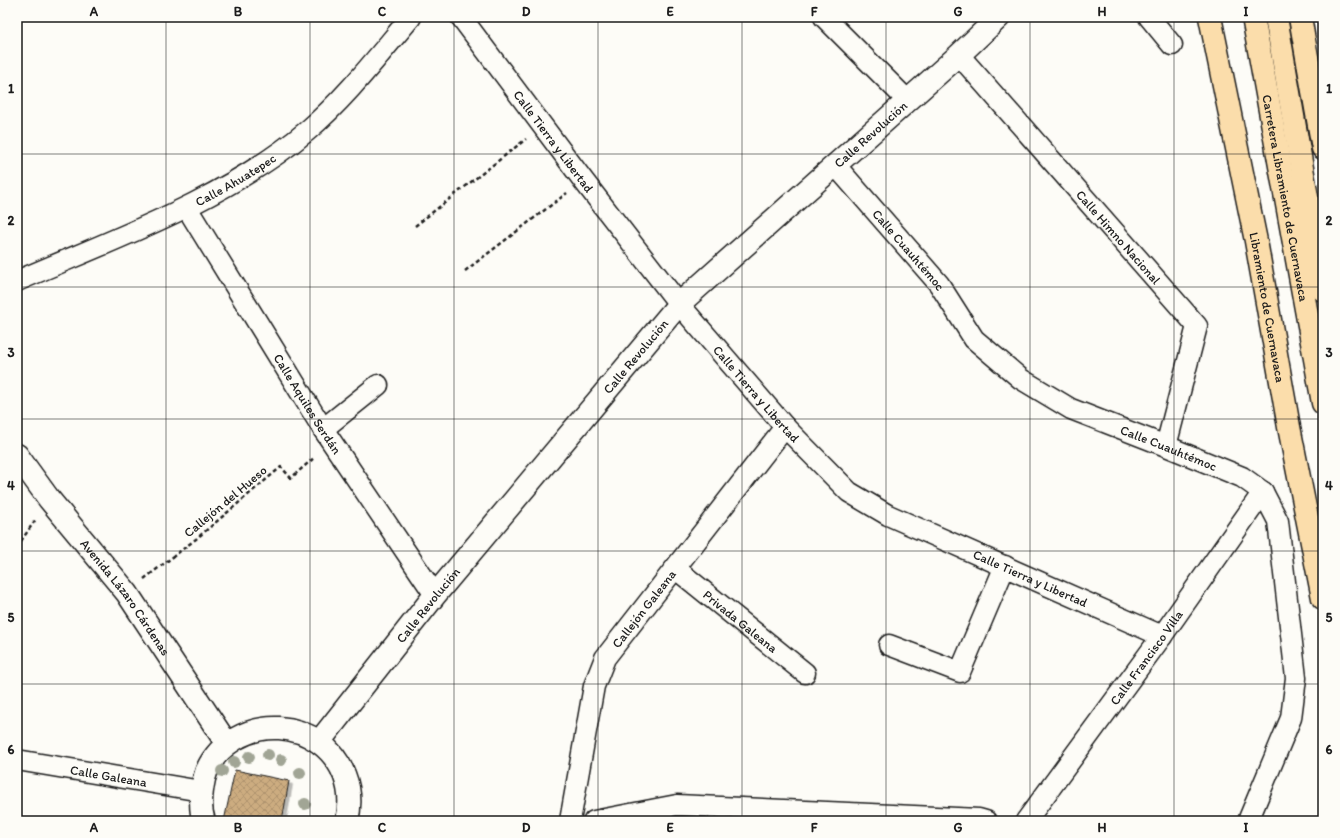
<svg xmlns="http://www.w3.org/2000/svg" width="1340" height="838" font-family="Itim,sans-serif">
<style>
.building{fill:url(#building-cross-hatch);stroke:#1c1c1c;filter:url(#shadow)}
.lines{fill:none;stroke-linecap:round;stroke-linejoin:round}
.street-casing{stroke:#1c1c1c;stroke-width:23}
.secondary-casing{stroke:#1c1c1c;stroke-width:25}
.primary-casing{stroke:#1c1c1c;stroke-width:25}
.highway-casing{stroke:#1c1c1c;stroke-width:25}
.path{stroke:#1c1c1c;stroke-width:2.5;stroke-dasharray:4 3;stroke-linecap:butt}
.street{stroke:#fdfcf7;stroke-width:20}
.secondary{stroke:#fdfcf7;stroke-width:22}
.primary{stroke:#fbddab;stroke-width:22}
.highway{stroke:#fbddab;stroke-width:22}
.tree{fill:#a1a595}
.grid{fill:none;stroke:#1c1c1c;stroke-width:1;stroke-opacity:0.55}
.labels{text-anchor:middle;stroke-width:3.5;stroke-linejoin:round;paint-order:stroke}
.street-label{font-size:13px;fill:#1c1c1c;stroke:#fdfcf7}
.neatline{fill:none;stroke:#1c1c1c;stroke-width:1.5}
.grid-label{font-size:13px;text-anchor:middle;font-weight:bold;fill:#1c1c1c}
</style>
<defs>
<pattern id="building-cross-hatch" width="8" height="8" patternUnits="userSpaceOnUse"><rect width="8" height="8" fill="#ccac80"/><path d="M0 0l8 8M0 8l8-8" fill="none" stroke="#af936e"/></pattern>
<filter id="shadow"><feDropShadow dx="3.5" dy="3.5" stdDeviation="0" flood-color="#0004"/></filter>
</defs>
<rect width="100%" height="100%" fill="#fdfcf7"/>
<filter id="ink" filterUnits="userSpaceOnUse"><feTurbulence type="fractalNoise" baseFrequency=".025" numOctaves="2"/><feDisplacementMap in="SourceGraphic" scale="8" xChannelSelector="R" yChannelSelector="G"/><feConvolveMatrix kernelMatrix="1 2 1 2 8 2 1 2 1" color-interpolation-filters="sRGB"/></filter>
<g filter="url(#ink)">
<path class="building" d="M 235,770 L 289,781 L 282,821 L 224,821 Z"/>
<g class="lines">
<g class="street-casing">
<g id="street">
<path id="s1" d="M 461,17 L 583,180 L 679,304 L 785,427 L 849,492 L 888,515 L 1162,636"/>
<path d="M 824,17 L 908,101"/>
<path d="M 1149,17 L 1172,45"/>
<path id="s2" d="M 959,55 L 1197,326 L 1166,446"/>
<path id="s3" d="M 836,166 L 939,284 L 974,339 L 1021,379 L 1071,409 L 1166,446 L 1242,477 L 1263,492 L 1278,521 L 1296,678 L 1291,718 L 1248,821"/>
<path id="s4" d="M 187,208 L 323,429 L 435,595"/>
<path id="s5" d="M 17,281 C 114,239 225,200 307,131 C 346,98 378,56 411,17"/>
<path d="M 323,429 L 378,385"/>
<path id="s6" d="M 676,569 L 805,673"/>
<path d="M 889,645 L 960,672 L 1005,566"/>
<path id="s7" d="M 17,760 L 201,791"/>
<path id="s8" d="M 570,821 L 594,686 L 605,658 L 785,427"/>
<path d="M 594,821 L 677,805 L 979,819 L 986,821"/>
<path id="s9" d="M 1026,821 L 1162,636 L 1263,492"/>
</g>
</g>
<g class="secondary-casing">
<g id="secondary">
<path id="s10" d="M 17,455 L 49,499 L 127,593 L 227,744"/>
<path id="s11" d="M 319,742 L 435,595 L 679,304 L 959,55 L 999,17"/>
<path d="M 204,821 C 199,808 201,793 204,779 C 208,762 220,748 235,739 C 293,705 363,754 347,821"/>
</g>
</g>
<g class="primary-casing">
<g id="primary">
<path id="s12" d="M 1210,17 L 1256,241 L 1289,427 L 1323,598"/>
<path d="M 1300,17 L 1323,148"/>
</g>
</g>
<g class="highway-casing">
<g id="highway">
<path id="s13" d="M 1253,17 L 1323,403"/>
<path d="M 1276,17 L 1323,290"/>
</g>
</g>
<g class="path">
<path d="M 415,226 L 526,139"/>
<path d="M 465,271 L 567,193"/>
<path d="M 17,547 L 36,519"/>
<path d="M 144,579 L 196,539 L 281,467 L 291,478 L 315,457"/>
</g>
<use href="#street" class="street"/>
<use href="#secondary" class="secondary"/>
<use href="#primary" class="primary"/>
<use href="#highway" class="highway"/>
</g>
<g class="tree">
<circle cx="268" cy="755" r="6"/>
<circle cx="249" cy="757" r="6"/>
<circle cx="281" cy="760" r="6"/>
<circle cx="234" cy="762" r="6"/>
<circle cx="222" cy="771" r="6"/>
<circle cx="300" cy="773" r="6"/>
<circle cx="305" cy="804" r="6"/>
</g>
</g>
<path class="grid" d="M 166,17 L 166,821M 310,17 L 310,821M 454,17 L 454,821M 598,17 L 598,821M 742,17 L 742,821M 886,17 L 886,821M 1030,17 L 1030,821M 1174,17 L 1174,821M 17,154 L 1323,154M 17,287 L 1323,287M 17,419 L 1323,419M 17,551 L 1323,551M 17,684 L 1323,684"/>
<g class="labels">
<g class="street-label">
<text dy="5" stroke="none"><textPath href="#s11" startOffset="823">Calle Revolución</textPath></text>
<text dy="5" stroke="none"><textPath href="#s1" startOffset="155">Calle Tierra y Libertad</textPath></text>
<text dy="5" stroke="none"><textPath href="#s5" startOffset="241">Calle Ahuatepec</textPath></text>
<text dy="5" stroke="none"><textPath href="#s13" startOffset="184">Carretera Libramiento de Cuernavaca</textPath></text>
<text dy="5" stroke="none"><textPath href="#s2" startOffset="242">Calle Himno Nacional</textPath></text>
<text dy="5" stroke="none"><textPath href="#s3" startOffset="111">Calle Cuauhtémoc</textPath></text>
<text dy="5" stroke="none"><textPath href="#s12" startOffset="296">Libramiento de Cuernavaca</textPath></text>
<text dy="5" stroke="none"><textPath href="#s11" startOffset="499">Calle Revolución</textPath></text>
<text dy="5" stroke="none"><textPath href="#s1" startOffset="479">Calle Tierra y Libertad</textPath></text>
<text dy="5" stroke="none"><textPath href="#s4" startOffset="230">Calle Aquiles Serdán</textPath></text>
<text dy="5" stroke="none"><textPath href="#s3" startOffset="447">Calle Cuauhtémoc</textPath></text>
<text transform="translate(225 501) rotate(-40)" y="5">Callejón del Hueso</text>
<text dy="5" stroke="none"><textPath href="#s1" startOffset="815">Calle Tierra y Libertad</textPath></text>
<text dy="5" stroke="none"><textPath href="#s10" startOffset="179">Avenida Lázaro Cárdenas</textPath></text>
<text dy="5" stroke="none"><textPath href="#s11" startOffset="175">Calle Revolución</textPath></text>
<text dy="5" stroke="none"><textPath href="#s8" startOffset="230">Callejón Galeana</textPath></text>
<text dy="5" stroke="none"><textPath href="#s6" startOffset="83">Privada Galeana</textPath></text>
<text dy="5" stroke="none"><textPath href="#s9" startOffset="203">Calle Francisco Villa</textPath></text>
<text dy="5" stroke="none"><textPath href="#s7" startOffset="93">Calle Galeana</textPath></text>
</g>
</g>
<rect width="1340" height="838" fill="none" stroke="#fdfcf7" stroke-width="44"/>
<rect x="22" y="22" width="1296" height="794" class="neatline"/>
<g class="grid-label">
<text x="94" y="16">A</text>
<text x="238" y="16">B</text>
<text x="382" y="16">C</text>
<text x="526" y="16">D</text>
<text x="670" y="16">E</text>
<text x="814" y="16">F</text>
<text x="958" y="16">G</text>
<text x="1102" y="16">H</text>
<text x="1246" y="16">I</text>
<text x="11" y="93">1</text>
<text x="1329" y="93">1</text>
<text x="11" y="225">2</text>
<text x="1329" y="225">2</text>
<text x="11" y="357">3</text>
<text x="1329" y="357">3</text>
<text x="11" y="490">4</text>
<text x="1329" y="490">4</text>
<text x="11" y="622">5</text>
<text x="1329" y="622">5</text>
<text x="11" y="754">6</text>
<text x="1329" y="754">6</text>
<text x="94" y="832">A</text>
<text x="238" y="832">B</text>
<text x="382" y="832">C</text>
<text x="526" y="832">D</text>
<text x="670" y="832">E</text>
<text x="814" y="832">F</text>
<text x="958" y="832">G</text>
<text x="1102" y="832">H</text>
<text x="1246" y="832">I</text>
</g>
</svg>
